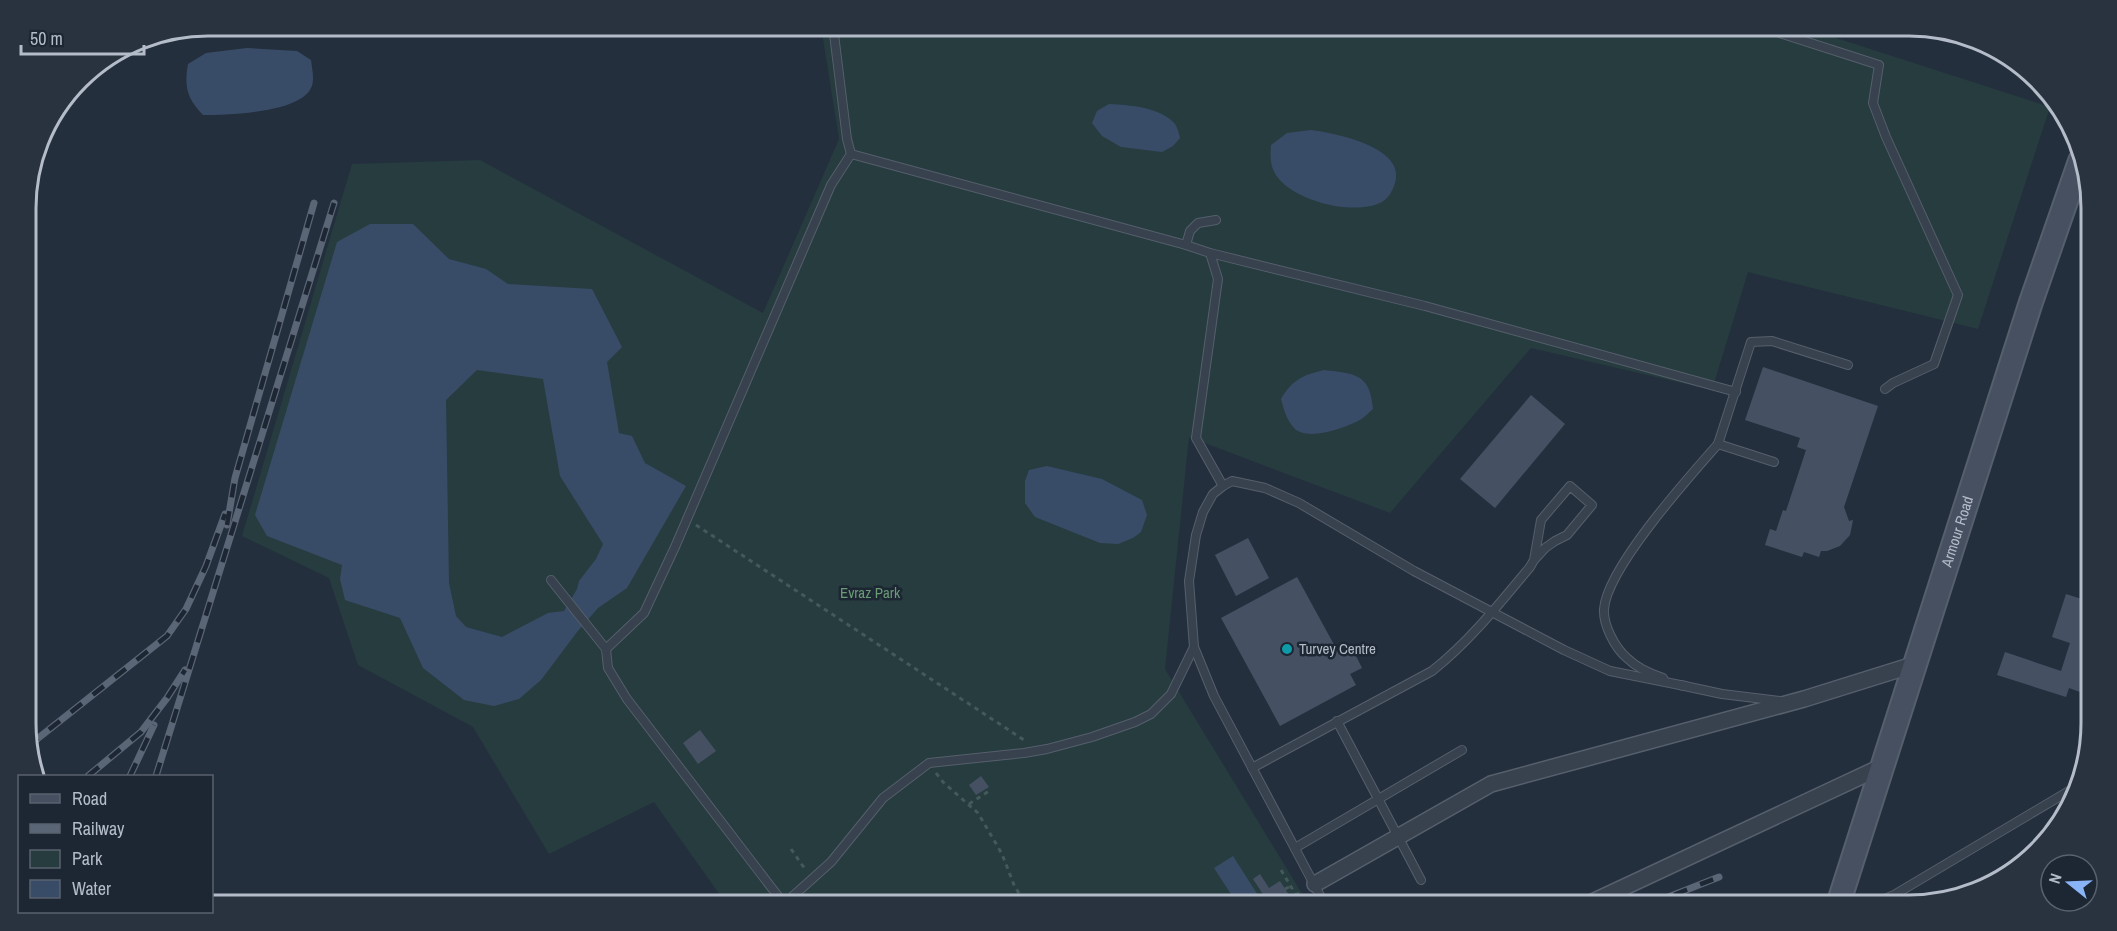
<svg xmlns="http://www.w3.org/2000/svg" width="2117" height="931" font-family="'Archivo Narrow',sans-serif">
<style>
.green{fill:#263c3f}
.water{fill:#394c67;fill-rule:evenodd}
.building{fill:#455162}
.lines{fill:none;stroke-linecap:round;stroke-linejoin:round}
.lane-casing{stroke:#565f6c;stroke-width:10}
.street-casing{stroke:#565f6c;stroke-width:18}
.secondary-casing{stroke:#565f6c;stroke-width:26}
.path{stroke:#44595c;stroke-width:3;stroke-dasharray:4.5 4.5;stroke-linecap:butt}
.lane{stroke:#38414e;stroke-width:8}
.street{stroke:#38414e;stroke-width:15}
.secondary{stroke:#465061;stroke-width:22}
.rail-casing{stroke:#5a6575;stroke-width:7}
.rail{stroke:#1d2633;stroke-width:4.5;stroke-dasharray:14;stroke-linecap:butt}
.culture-dot{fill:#0f9aa8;stroke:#1d2633;stroke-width:2}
.labels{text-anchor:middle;stroke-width:5;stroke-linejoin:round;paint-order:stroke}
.street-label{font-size:15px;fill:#b4bcc9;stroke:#1d2633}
.park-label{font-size:15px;fill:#6b9a76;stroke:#1d2633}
.poi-label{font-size:15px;fill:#b4bcc9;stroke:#1d2633;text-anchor:start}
.rim{fill:none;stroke:#b4bcc9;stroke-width:3}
</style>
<rect width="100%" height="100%" fill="#242f3e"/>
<path class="green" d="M 821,26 L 1799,26 L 2050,107 L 1978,329 L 1748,272 L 1712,390 L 1531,348 L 1390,513 L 1189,437 L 1165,669 L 1309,905 L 727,905 L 654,802 L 549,854 L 473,727 L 358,665 L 329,578 L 242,536 L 352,164 L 480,160 L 763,313 L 839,139 Z"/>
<g class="water">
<path d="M 247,48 L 297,51 L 311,60 C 312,69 315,80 311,88 C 299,113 228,115 203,115 C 187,98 184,87 188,64 L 206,53 Z"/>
<path d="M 1109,104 C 1130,105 1160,107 1175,124 C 1177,127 1179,133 1180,138 L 1173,146 L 1162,152 L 1121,147 L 1102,136 L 1092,123 L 1097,111 Z"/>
<path d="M 1311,130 C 1334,133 1401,146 1396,179 C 1394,188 1390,197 1382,202 C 1355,216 1298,202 1279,179 C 1270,169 1270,158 1271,145 L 1287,133 Z"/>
<path d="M 370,224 L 413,224 L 449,259 L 486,269 L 508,284 L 592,289 L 622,347 L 607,362 L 619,433 L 632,436 L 645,463 L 686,486 L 627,588 L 598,608 L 577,632 L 541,680 L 519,699 L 494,706 L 464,700 L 423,668 L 400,618 L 345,600 L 340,579 L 342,565 L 267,536 L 255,515 L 337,242 ZM 477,370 L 543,379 L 560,476 L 603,544 L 596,559 L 579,581 L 577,589 L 564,611 L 548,613 L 502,637 L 466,627 L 456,616 L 449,583 L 446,400 Z"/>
<path d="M 1324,370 C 1355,374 1370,373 1373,409 C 1368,413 1364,418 1358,421 C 1344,428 1309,441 1295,429 C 1287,421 1284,410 1281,399 C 1292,380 1303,375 1324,370 Z"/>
<path d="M 1047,466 L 1102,479 L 1142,500 L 1147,515 L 1141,532 L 1133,538 L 1118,544 L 1100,543 L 1035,517 L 1025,503 L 1025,481 L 1029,470 Z"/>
<path d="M 1233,856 L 1263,903 L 1260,905 L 1238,905 L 1214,868 Z"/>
</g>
<g class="building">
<path d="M 1763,367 L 1878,406 L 1844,507 L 1849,521 L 1853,520 L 1850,535 L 1840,546 L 1827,551 L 1821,551 L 1819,557 L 1804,552 L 1802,557 L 1765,545 L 1770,529 L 1776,531 L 1783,510 L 1786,511 L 1806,450 L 1797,447 L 1800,438 L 1745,420 Z"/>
<path d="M 1531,395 L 1565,424 L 1495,508 L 1460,479 Z"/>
<path d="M 1248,538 L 1269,578 L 1236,596 L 1215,555 Z"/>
<path d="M 1297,577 L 1338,652 L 1351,646 L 1362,668 L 1350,674 L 1356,685 L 1280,726 L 1221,618 Z"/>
<path d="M 2066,594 L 2091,602 L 2091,652 L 2089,651 L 2084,666 L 2091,668 L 2083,693 L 2069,688 L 2066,697 L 1997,675 L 2005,652 L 2061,671 L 2070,643 L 2052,637 Z"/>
<path d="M 700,730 L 716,751 L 698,764 L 683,743 Z"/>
<path d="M 981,776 L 989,787 L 976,795 L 969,785 Z"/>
<path d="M 1260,874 L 1269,888 L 1280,881 L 1289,895 L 1275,905 L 1270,905 L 1253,879 Z"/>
</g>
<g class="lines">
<g class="lane-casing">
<g id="lane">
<path d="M 1758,26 L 1879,65 L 1873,103 L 1886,137 L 1958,295 L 1934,364 L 1893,383 L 1885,389"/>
<path d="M 851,154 L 1186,245 L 1210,253 L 1218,279 L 1196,438 L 1223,486"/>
<path d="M 1186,245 L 1190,231 L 1198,223 L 1216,220"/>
<path d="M 1210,253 L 1425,306 L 1736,392"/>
<path d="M 1718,444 L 1751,342 L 1772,341 L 1848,365"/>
<path d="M 551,580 L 606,649 L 608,668 L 627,699 L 784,904"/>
<path d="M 606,649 L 644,613 L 675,547 L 831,185 L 851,154 L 847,139 L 833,26"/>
<path d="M 1663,678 C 1651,674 1636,667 1627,658 C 1615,648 1603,625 1604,609 C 1607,568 1689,477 1718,444 L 1774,462"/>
<path d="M 1680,685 L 1722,694 L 1780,701"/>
<path d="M 1337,721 L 1421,880"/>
<path d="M 1252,768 L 1432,671 C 1469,642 1500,603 1530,567 L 1534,560 L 1541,520 L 1570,486 L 1592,505 L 1567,535 L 1555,541 L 1545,548 L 1534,560"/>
<path d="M 1295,848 L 1462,750"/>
<path d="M 783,905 L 831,862 L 883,798 L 929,763 L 1024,753 L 1047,749 L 1092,737 L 1135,722 L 1151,714 L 1171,694 L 1194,647"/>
<path d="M 1325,905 L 1214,696 L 1194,647 L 1189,581 L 1196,535 L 1203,512 L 1213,494 L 1223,486 L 1232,481 L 1265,488 L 1299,503 L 1414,571 L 1564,650 L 1610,671 L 1685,686"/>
<path d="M 1870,905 L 1894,895 L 2079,785"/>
</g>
</g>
<g class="street-casing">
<g id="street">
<path d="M 1315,884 L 1491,784 L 1804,699 L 1916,664"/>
<path d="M 1586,905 L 1883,766"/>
</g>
</g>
<g class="secondary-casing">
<g id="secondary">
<path id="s1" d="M 1838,905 L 2031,302 L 2080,161"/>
</g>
</g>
<g class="path">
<path d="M 696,525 L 1024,740"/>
<path d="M 936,773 L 943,782 L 978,813 L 1002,854 L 1014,885 L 1026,905"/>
<path d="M 969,804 L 989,791"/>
<path d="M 791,849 L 805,869"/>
<path d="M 1281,870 L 1296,895"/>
<path d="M 1285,889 L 1291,886"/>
<path d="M 1280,905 L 1301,892"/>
</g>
<use href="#lane" class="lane"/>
<use href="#street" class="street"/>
<use href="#secondary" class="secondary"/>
<g class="rail-casing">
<g id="rail">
<path d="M 227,525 L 235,478 L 314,203"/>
<path d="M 27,747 L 167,636 L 186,609 L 206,566 L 225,514"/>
<path d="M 88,776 L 141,732 L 167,698 L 185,670"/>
<path d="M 130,776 L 154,725"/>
<path d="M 156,776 L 334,203"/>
<path d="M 1648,905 L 1719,877"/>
</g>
</g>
<use href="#rail" class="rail"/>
</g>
<circle class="culture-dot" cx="1287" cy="649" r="6"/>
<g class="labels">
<g class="street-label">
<text dy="5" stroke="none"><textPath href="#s1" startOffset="392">Armour Road</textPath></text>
</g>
<g class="park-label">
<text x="870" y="598">Evraz Park</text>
</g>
<g class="poi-label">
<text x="1299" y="654">Turvey Centre</text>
</g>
</g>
<path d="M0 0H2117V931H0ZM208 36H1909A172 172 0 0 1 2081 208V723A172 172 0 0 1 1909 895H208A172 172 0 0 1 36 723V208A172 172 0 0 1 208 36Z" fill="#29323f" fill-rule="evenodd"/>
<path class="rim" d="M208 36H1909A172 172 0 0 1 2081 208V723A172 172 0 0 1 1909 895H208A172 172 0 0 1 36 723V208A172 172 0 0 1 208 36Z"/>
<rect x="18" y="775" width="195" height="138" fill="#1d2633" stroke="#59626f" stroke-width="1.5"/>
<rect x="30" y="794" width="30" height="9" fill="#465061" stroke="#59626f" stroke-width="1.5"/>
<text x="72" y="805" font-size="18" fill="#b4bcc9">Road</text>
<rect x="30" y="824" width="30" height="9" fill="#5a6575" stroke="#59626f" stroke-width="1.5"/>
<text x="72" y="835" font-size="18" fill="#b4bcc9">Railway</text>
<rect x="30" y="850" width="30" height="18" fill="#263c3f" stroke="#59626f" stroke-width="1.5"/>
<text x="72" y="865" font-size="18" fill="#b4bcc9">Park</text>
<rect x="30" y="880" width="30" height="18" fill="#394c67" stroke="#59626f" stroke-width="1.5"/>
<text x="72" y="895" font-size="18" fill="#b4bcc9">Water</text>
<g transform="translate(2069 883) rotate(288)"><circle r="28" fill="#1d2633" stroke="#59626f" stroke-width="1.5"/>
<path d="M0-4.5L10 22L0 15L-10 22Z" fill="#8ab4f8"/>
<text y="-9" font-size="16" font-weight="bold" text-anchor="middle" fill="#b4bcc9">N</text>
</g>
<path d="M21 45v9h123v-9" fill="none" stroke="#b4bcc9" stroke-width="3"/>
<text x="30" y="45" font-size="18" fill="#b4bcc9" stroke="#1d2633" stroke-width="4.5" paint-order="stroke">50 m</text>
</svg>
